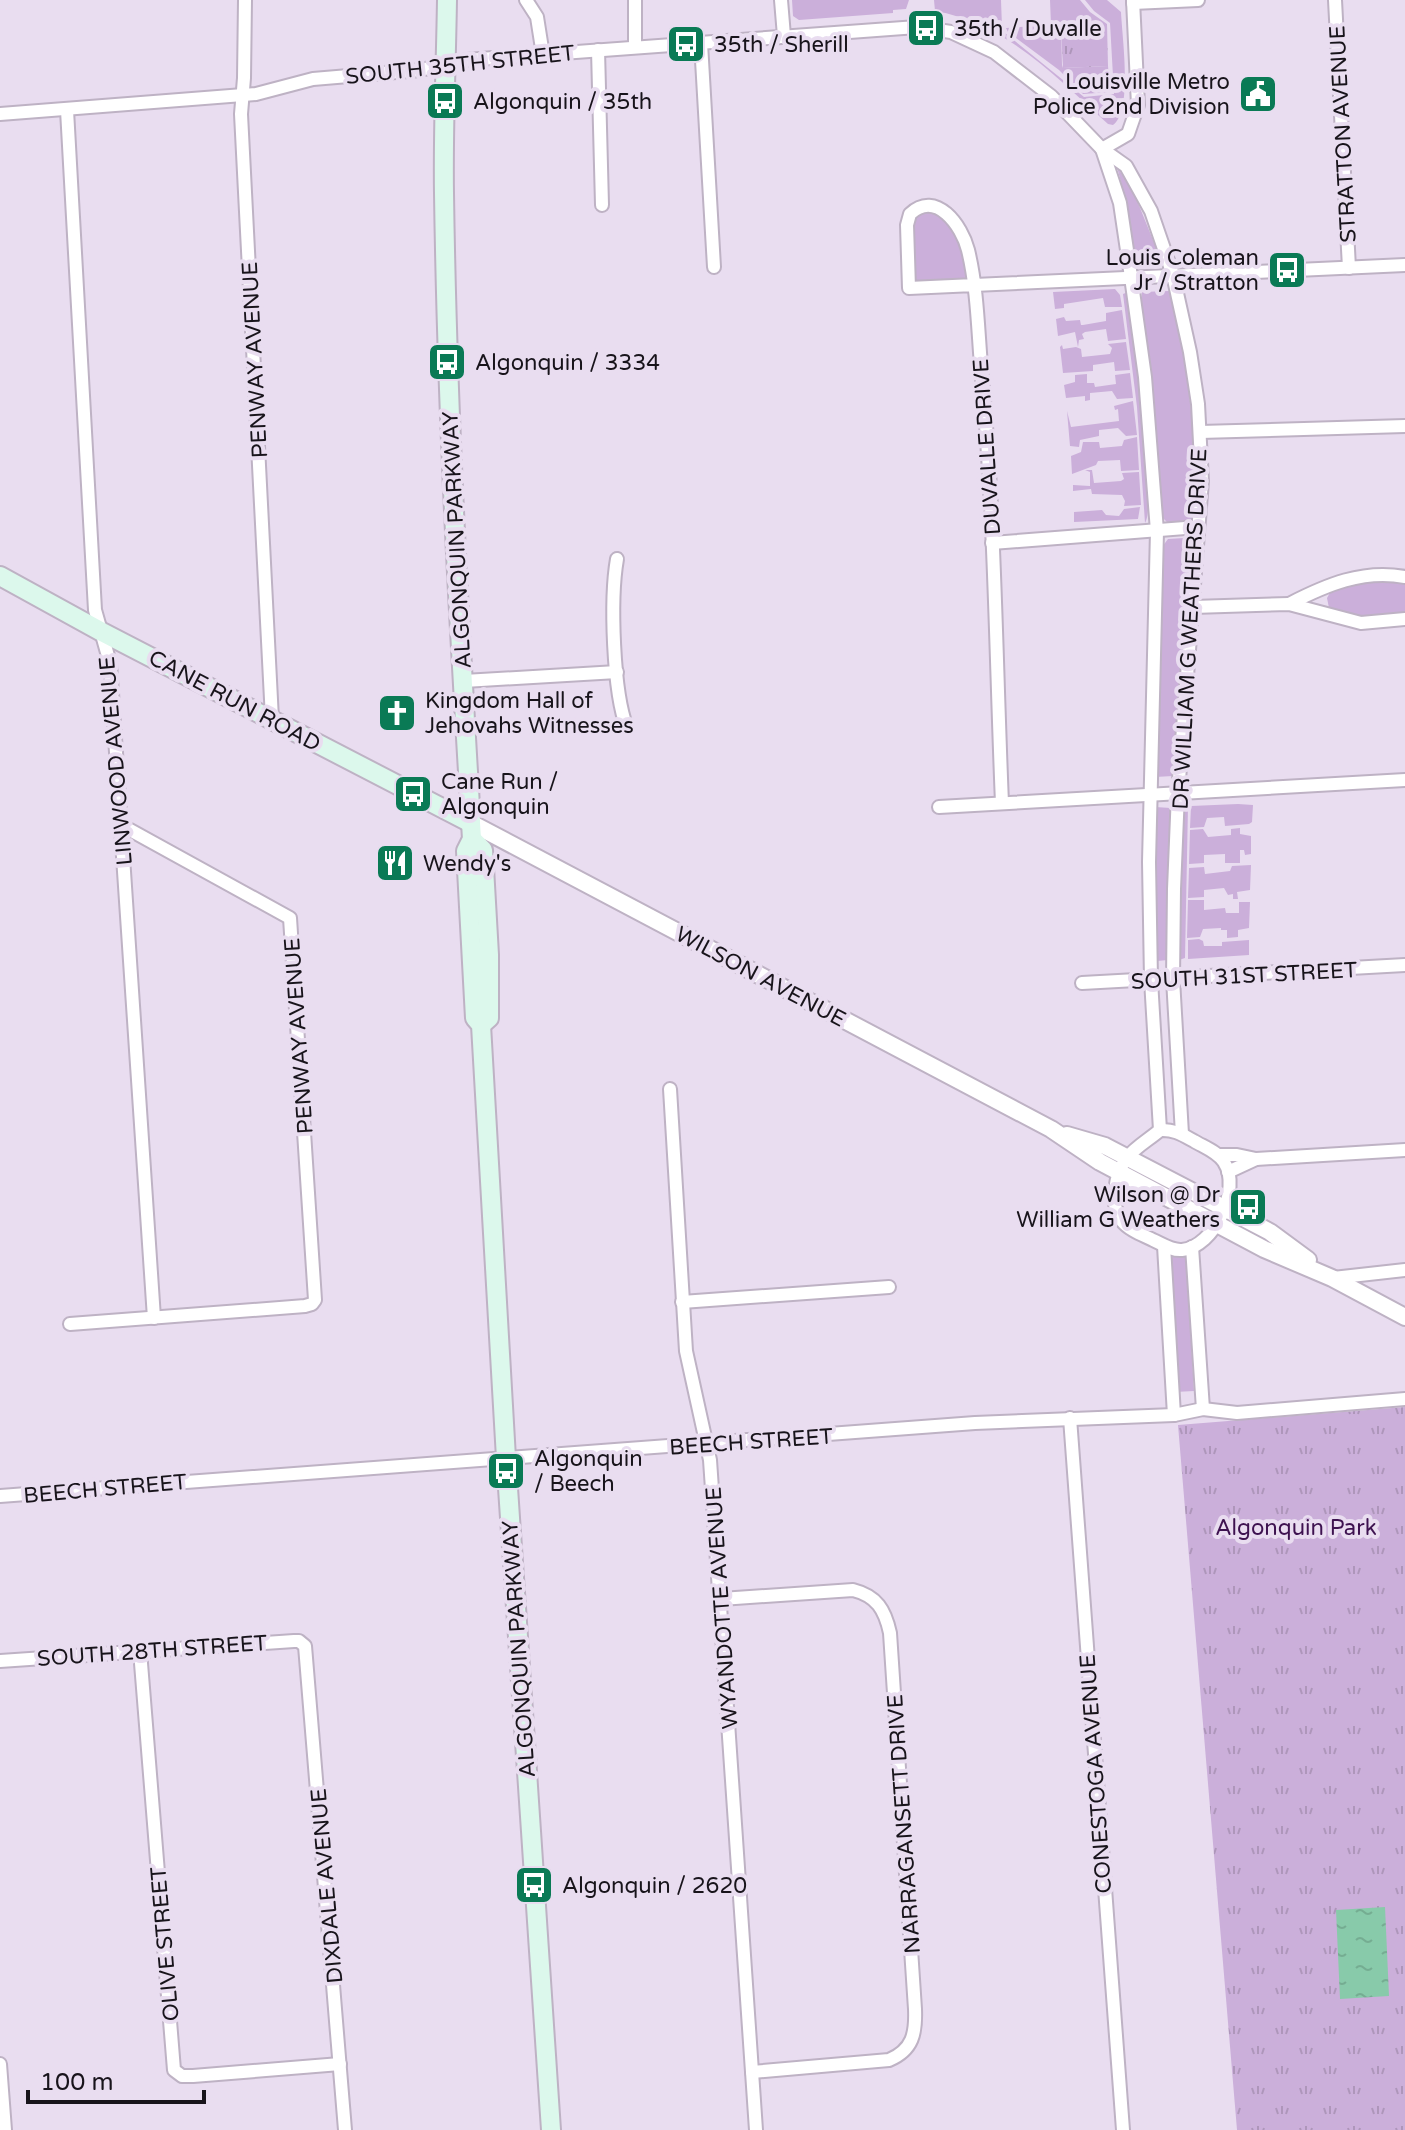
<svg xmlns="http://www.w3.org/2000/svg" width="1405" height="2130" font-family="'Varela Round',sans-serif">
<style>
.grass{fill:#cbafda}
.park{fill:url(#park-tufts)}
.water{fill:url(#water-ripples)}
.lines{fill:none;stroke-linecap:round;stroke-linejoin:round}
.minor-casing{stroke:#beb2c4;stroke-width:16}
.tertiary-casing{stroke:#beb2c4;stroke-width:20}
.secondary-casing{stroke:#beb2c4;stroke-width:22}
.minor{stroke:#fff;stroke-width:12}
.tertiary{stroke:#fff;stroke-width:16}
.secondary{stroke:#dcf8ec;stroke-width:18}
.labels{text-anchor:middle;stroke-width:8;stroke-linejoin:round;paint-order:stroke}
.poi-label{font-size:22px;fill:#18141b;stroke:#e9ddf0;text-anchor:start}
.street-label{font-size:22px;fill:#18141b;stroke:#e9ddf0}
.park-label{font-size:22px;fill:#3e1250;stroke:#e9ddf0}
</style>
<defs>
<pattern id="park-tufts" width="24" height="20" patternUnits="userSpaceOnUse" patternTransform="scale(2)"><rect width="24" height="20" fill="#cbafda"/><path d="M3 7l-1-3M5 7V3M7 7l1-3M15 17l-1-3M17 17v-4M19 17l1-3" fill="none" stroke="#ae96ba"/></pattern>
<pattern id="water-ripples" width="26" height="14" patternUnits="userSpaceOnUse" patternTransform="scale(2)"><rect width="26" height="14" fill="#88caaa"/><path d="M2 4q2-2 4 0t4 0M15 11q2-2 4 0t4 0" fill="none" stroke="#75ad92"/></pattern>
</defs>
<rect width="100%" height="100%" fill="#e9ddf0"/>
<g class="grass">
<path d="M 792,0 L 909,0 L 906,9 L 893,10 L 893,13 L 799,20 L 793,16 Z"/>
<path d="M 934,0 L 1001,0 L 1002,27 L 1005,33 L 1084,97 L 1114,94 L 1110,23 L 1094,11 L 1085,0 L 1107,0 L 1121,12 C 1122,37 1133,110 1113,125 L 1108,124 C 1057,78 1006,23 935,11 Z"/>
<path d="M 1050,0 L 1080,0 L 1090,12 L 1107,24 L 1065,25 L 1061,30 L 1062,65 L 1063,68 L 1108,66 L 1110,92 L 1083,94 L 1059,70 L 1008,32 L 1006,28 L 1051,25 Z"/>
<path d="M 1117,167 L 1134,193 L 1157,250 L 1158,258 L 1151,266 L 1142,264 L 1135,258 L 1127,205 Z"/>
<path d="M 927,210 C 957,222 963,248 967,277 L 965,280 L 916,281 L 912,223 L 916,215 Z"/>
<path d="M 1115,289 L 1120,295 L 1122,307 L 1105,307 L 1103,298 L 1064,304 L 1064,308 L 1055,309 L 1053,292 Z"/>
<path d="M 1169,291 C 1189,362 1196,436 1195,510 L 1192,519 L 1168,523 L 1161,516 L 1154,409 L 1141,302 L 1142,292 Z"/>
<path d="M 1128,292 C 1132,326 1158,503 1145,523 L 1137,407 L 1123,294 Z"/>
<path d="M 1122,310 L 1126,339 L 1108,341 L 1106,329 L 1085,332 L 1082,334 L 1084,339 L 1079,340 L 1078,347 L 1075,332 L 1058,336 L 1056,319 L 1064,317 L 1066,321 L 1080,320 L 1081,325 L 1083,325 L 1106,321 L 1106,313 Z"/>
<path d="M 1126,342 L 1130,370 L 1115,371 L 1114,362 L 1093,365 L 1093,371 L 1063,373 L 1060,347 L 1062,345 L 1063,349 L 1076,347 L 1081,349 L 1082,357 L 1110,354 L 1112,348 L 1108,344 Z"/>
<path d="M 1130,373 L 1133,398 L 1117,399 L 1112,391 L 1090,393 L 1090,400 L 1085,401 L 1085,396 L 1066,398 L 1064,385 L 1075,382 L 1075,375 L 1087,374 L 1087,383 L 1094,383 L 1095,387 L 1116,384 L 1115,375 Z"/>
<path d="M 1133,401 L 1137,435 L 1126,436 L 1118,428 L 1099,430 L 1099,436 L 1080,440 L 1079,447 L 1070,446 L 1067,411 L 1071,427 L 1119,421 L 1118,409 L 1115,410 L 1114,406 Z"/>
<path d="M 1137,437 L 1139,470 L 1121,471 L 1120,460 L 1098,461 L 1096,465 L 1072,474 L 1071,456 L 1081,452 L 1083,442 L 1099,442 L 1100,448 L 1122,446 L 1124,440 Z"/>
<path d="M 1085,470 L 1092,470 L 1094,483 L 1121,481 L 1124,479 L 1122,473 L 1139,472 L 1141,505 L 1124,506 L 1125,501 L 1122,495 L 1092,494 L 1091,489 L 1073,491 L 1073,485 L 1090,486 L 1090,472 Z"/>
<path d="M 1140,507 L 1138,519 L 1074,522 L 1074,512 L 1102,510 L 1106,515 L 1119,516 L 1124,509 Z"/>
<path d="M 1184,538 L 1190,541 L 1193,548 L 1173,776 L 1155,777 L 1162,547 L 1168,539 Z"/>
<path d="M 1368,581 L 1405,582 L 1405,613 L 1351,616 L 1329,608 L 1327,598 L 1332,589 Z"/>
<path d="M 1238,804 L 1253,805 L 1252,822 L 1249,824 L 1225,826 L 1224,817 L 1207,818 L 1204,827 L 1190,828 L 1191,806 Z"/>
<path d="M 1188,806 L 1185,958 L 1179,960 L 1183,807 Z"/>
<path d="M 1155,807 L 1171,808 L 1168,960 L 1157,961 Z"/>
<path d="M 1240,828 L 1240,834 L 1251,836 L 1251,854 L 1245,855 L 1244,850 L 1240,850 L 1240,863 L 1225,863 L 1225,854 L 1204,855 L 1204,863 L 1189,864 L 1190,830 L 1203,829 L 1208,837 L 1231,835 L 1231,829 Z"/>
<path d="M 1251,865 L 1250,890 L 1237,892 L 1238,899 L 1233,899 L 1233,894 L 1228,895 L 1224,888 L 1204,890 L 1204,897 L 1188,898 L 1189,868 L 1204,867 L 1205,874 L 1230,871 L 1232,866 Z"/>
<path d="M 1188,900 L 1204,900 L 1204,910 L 1225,908 L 1226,913 L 1239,913 L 1239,902 L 1250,902 L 1249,928 L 1238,930 L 1238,937 L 1227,938 L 1227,930 L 1221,930 L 1221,928 L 1203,929 L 1200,937 L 1187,938 Z"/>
<path d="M 1199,939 L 1203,941 L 1204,946 L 1222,946 L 1222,942 L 1249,940 L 1249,955 L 1188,959 L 1188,940 Z"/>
<path d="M 1167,1257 L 1186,1257 L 1194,1391 L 1175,1392 Z"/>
</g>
<g class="park">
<path d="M 1074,23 L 1107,24 L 1108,66 L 1063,68 L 1061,29 L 1065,25 Z"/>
<path d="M 1405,1407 L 1405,2130 L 1237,2130 L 1178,1425 Z"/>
</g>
<path class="water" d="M 1385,1907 L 1389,1996 L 1340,1999 L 1336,1910 Z"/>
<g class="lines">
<g class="minor-casing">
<g id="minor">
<path d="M 245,0 L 244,78 L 241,114 L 272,719"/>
<path d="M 526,0 L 537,17 L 543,55"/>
<path d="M 781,0 L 784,36"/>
<path d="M 1335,0 L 1349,268"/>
<path d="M 1133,3 L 1198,0"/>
<path d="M 701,43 L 714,267"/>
<path d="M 635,47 L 635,0"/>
<path d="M 598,50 L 602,205"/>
<path d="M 67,110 L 95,610 L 110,663 L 154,1318"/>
<path d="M 0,114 L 256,94 L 313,79 L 420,70 L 467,60 L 917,27 L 951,32 L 994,52 L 1051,96 L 1102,149 L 1126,166 L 1151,211 L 1173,275 L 1190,352 L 1198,404 L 1202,481 L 1178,793 L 1174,889 L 1173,979 L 1182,1134"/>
<path d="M 1102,149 L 1120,203 L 1131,277 L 1145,377 L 1157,531 L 1149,862 L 1151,980 L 1160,1130"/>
<path d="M 1102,149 L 1128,134 L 1138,105 L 1133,0"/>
<path d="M 1200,432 L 1405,426"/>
<path d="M 992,543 L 1198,527"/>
<path d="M 617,559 C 610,599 613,692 627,728"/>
<path d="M 1289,604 C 1326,585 1363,569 1405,577"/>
<path d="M 1193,607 L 1289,604 L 1361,623 L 1405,619"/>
<path d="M 464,681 L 617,672"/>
<path d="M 1002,803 C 996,661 995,519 982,377 C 978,336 978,291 968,250 C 962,226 936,189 910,214 L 907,225 L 909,288 C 1075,280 1240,272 1405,265"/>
<path d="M 939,807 L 1405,780"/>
<path d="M 1082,983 L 1405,965"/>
<path d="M 670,1089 L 686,1351 L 710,1460 L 756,2130"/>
<path d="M 1160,1130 C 1174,1129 1183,1135 1194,1141 C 1204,1147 1218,1152 1224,1162 C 1242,1189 1214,1247 1182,1250 C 1172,1251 1162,1244 1153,1240 C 1143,1235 1129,1230 1122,1221 C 1109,1206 1115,1173 1127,1158 C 1135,1147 1150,1139 1160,1130 Z"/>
<path d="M 1219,1155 L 1237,1155 L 1256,1159 L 1228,1172"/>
<path d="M 1256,1159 L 1405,1150"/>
<path d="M 1164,1246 L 1174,1415"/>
<path d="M 1192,1247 L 1203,1409"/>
<path d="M 1333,1278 L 1405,1270"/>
<path d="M 682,1302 L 889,1287"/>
<path d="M 70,1324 L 305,1306 L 312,1304 L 315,1300 L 290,918 L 121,825"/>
<path d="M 1070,1418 L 1123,2130"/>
<path d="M 0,1496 L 975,1423 L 1174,1415 L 1203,1409 L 1237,1413 L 1405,1399"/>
<path d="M 721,1599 L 853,1590 C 877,1596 885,1610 890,1633 L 915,2009 C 916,2033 913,2050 889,2060 L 752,2072"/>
<path d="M 140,1651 L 174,2070 L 182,2076 L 193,2076 L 340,2064"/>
<path d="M 0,1661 L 294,1641 L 299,1641 L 305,1646 L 345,2130"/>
<path d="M 0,2064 L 5,2130"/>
</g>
</g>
<g class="tertiary-casing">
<g id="tertiary">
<path d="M 471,823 L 1051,1129 L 1100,1162 L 1264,1249 L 1332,1278 L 1405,1317"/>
<path d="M 1067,1135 L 1105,1146 L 1270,1232 L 1308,1260"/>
</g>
</g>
<g class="secondary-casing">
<g id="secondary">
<path d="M 447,0 C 446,64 443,129 444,193 C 447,409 459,624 472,839 L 466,851 L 475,1018 L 481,1025 L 506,1458 L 551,2130"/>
<path d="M 0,576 L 102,632 L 471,823"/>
<path d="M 472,839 L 483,850 L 489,955 L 489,1018 L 481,1025"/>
</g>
</g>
<use href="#minor" class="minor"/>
<use href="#tertiary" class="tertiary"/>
<use href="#secondary" class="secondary"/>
</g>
<defs>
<g id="bus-square" transform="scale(2)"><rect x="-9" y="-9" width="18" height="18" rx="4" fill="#0a7a55" stroke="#e9ddf0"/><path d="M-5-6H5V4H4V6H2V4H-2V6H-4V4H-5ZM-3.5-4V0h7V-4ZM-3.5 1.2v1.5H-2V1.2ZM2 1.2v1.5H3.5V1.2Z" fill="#fff"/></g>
<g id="civic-square" transform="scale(2)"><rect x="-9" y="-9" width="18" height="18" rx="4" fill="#0a7a55" stroke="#e9ddf0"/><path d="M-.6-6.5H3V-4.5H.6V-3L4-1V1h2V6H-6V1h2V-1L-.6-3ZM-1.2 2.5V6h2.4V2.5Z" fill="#fff"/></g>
<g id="church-square" transform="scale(2)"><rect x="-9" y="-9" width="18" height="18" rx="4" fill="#0a7a55" stroke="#e9ddf0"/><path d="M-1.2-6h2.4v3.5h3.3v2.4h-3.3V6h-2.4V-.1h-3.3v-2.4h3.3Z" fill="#fff"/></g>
<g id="restaurant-square" transform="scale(2)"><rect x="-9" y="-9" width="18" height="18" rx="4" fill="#0a7a55" stroke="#e9ddf0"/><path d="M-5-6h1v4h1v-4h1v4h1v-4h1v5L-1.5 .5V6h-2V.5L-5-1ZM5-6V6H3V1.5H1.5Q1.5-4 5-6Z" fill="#fff"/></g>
</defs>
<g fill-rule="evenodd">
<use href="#bus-square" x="926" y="28"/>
<use href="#bus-square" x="686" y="44"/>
<use href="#civic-square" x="1258" y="94"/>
<use href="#bus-square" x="445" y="101"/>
<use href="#bus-square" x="1287" y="270"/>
<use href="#bus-square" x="447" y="362"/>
<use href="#church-square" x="397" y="713"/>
<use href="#bus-square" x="413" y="794"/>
<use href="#restaurant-square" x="395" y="863"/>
<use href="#bus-square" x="1248" y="1207"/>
<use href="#bus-square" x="506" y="1471"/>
<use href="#bus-square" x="534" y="1885"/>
</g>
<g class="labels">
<g class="poi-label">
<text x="954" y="36">35th / Duvalle</text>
<text x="714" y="52">35th / Sherill</text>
<text x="1230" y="89" text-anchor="end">Louisville Metro<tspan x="1230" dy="25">Police 2nd Division</tspan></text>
<text x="473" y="109">Algonquin / 35th</text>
<text x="1259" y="265" text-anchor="end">Louis Coleman<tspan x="1259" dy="25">Jr / Stratton</tspan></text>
<text x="475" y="370">Algonquin / 3334</text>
<text x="425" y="708">Kingdom Hall of<tspan x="425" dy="25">Jehovahs Witnesses</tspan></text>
<text x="441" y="789">Cane Run /<tspan x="441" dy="25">Algonquin</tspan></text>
<text x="423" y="871">Wendy's</text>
<text x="1220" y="1202" text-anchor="end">Wilson @ Dr<tspan x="1220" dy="25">William G Weathers</tspan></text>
<text x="534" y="1466">Algonquin<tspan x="534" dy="25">/ Beech</tspan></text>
<text x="562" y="1893">Algonquin / 2620</text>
</g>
<g class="street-label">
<text transform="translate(460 64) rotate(-6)" y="8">SOUTH 35TH STREET</text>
<text transform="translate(1342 134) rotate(-93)" y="8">STRATTON AVENUE</text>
<text transform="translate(254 360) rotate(-93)" y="8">PENWAY AVENUE</text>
<text transform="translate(986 447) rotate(-94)" y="8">DUVALLE DRIVE</text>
<text transform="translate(456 540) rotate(-93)" y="8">ALGONQUIN PARKWAY</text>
<text transform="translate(1189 629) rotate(-87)" y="8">DR WILLIAM G WEATHERS DRIVE</text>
<text transform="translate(235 700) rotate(28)" y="8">CANE RUN ROAD</text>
<text transform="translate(115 761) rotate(-95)" y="8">LINWOOD AVENUE</text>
<text transform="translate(1244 975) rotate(-3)" y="8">SOUTH 31ST STREET</text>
<text transform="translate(761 976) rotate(28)" y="8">WILSON AVENUE</text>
<text transform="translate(298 1036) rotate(-94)" y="8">PENWAY AVENUE</text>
<text transform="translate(751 1441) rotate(-4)" y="8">BEECH STREET</text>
<text transform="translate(105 1488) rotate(-5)" y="8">BEECH STREET</text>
<text transform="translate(721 1608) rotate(-94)" y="8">WYANDOTTE AVENUE</text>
<text transform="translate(518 1649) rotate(-94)" y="8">ALGONQUIN PARKWAY</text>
<text transform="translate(152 1650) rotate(-4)" y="8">SOUTH 28TH STREET</text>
<text transform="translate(1095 1774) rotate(-94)" y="8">CONESTOGA AVENUE</text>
<text transform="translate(903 1824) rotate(-94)" y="8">NARRAGANSETT DRIVE</text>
<text transform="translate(326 1886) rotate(-95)" y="8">DIXDALE AVENUE</text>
<text transform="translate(164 1944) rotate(-95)" y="8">OLIVE STREET</text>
</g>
<g class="park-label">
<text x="1296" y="1535">Algonquin Park</text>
</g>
</g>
<path d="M28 2090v12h176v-12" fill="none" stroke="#18141b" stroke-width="4"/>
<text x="40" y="2090" font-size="24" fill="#18141b" stroke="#e9ddf0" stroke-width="6" paint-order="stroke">100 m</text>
</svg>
